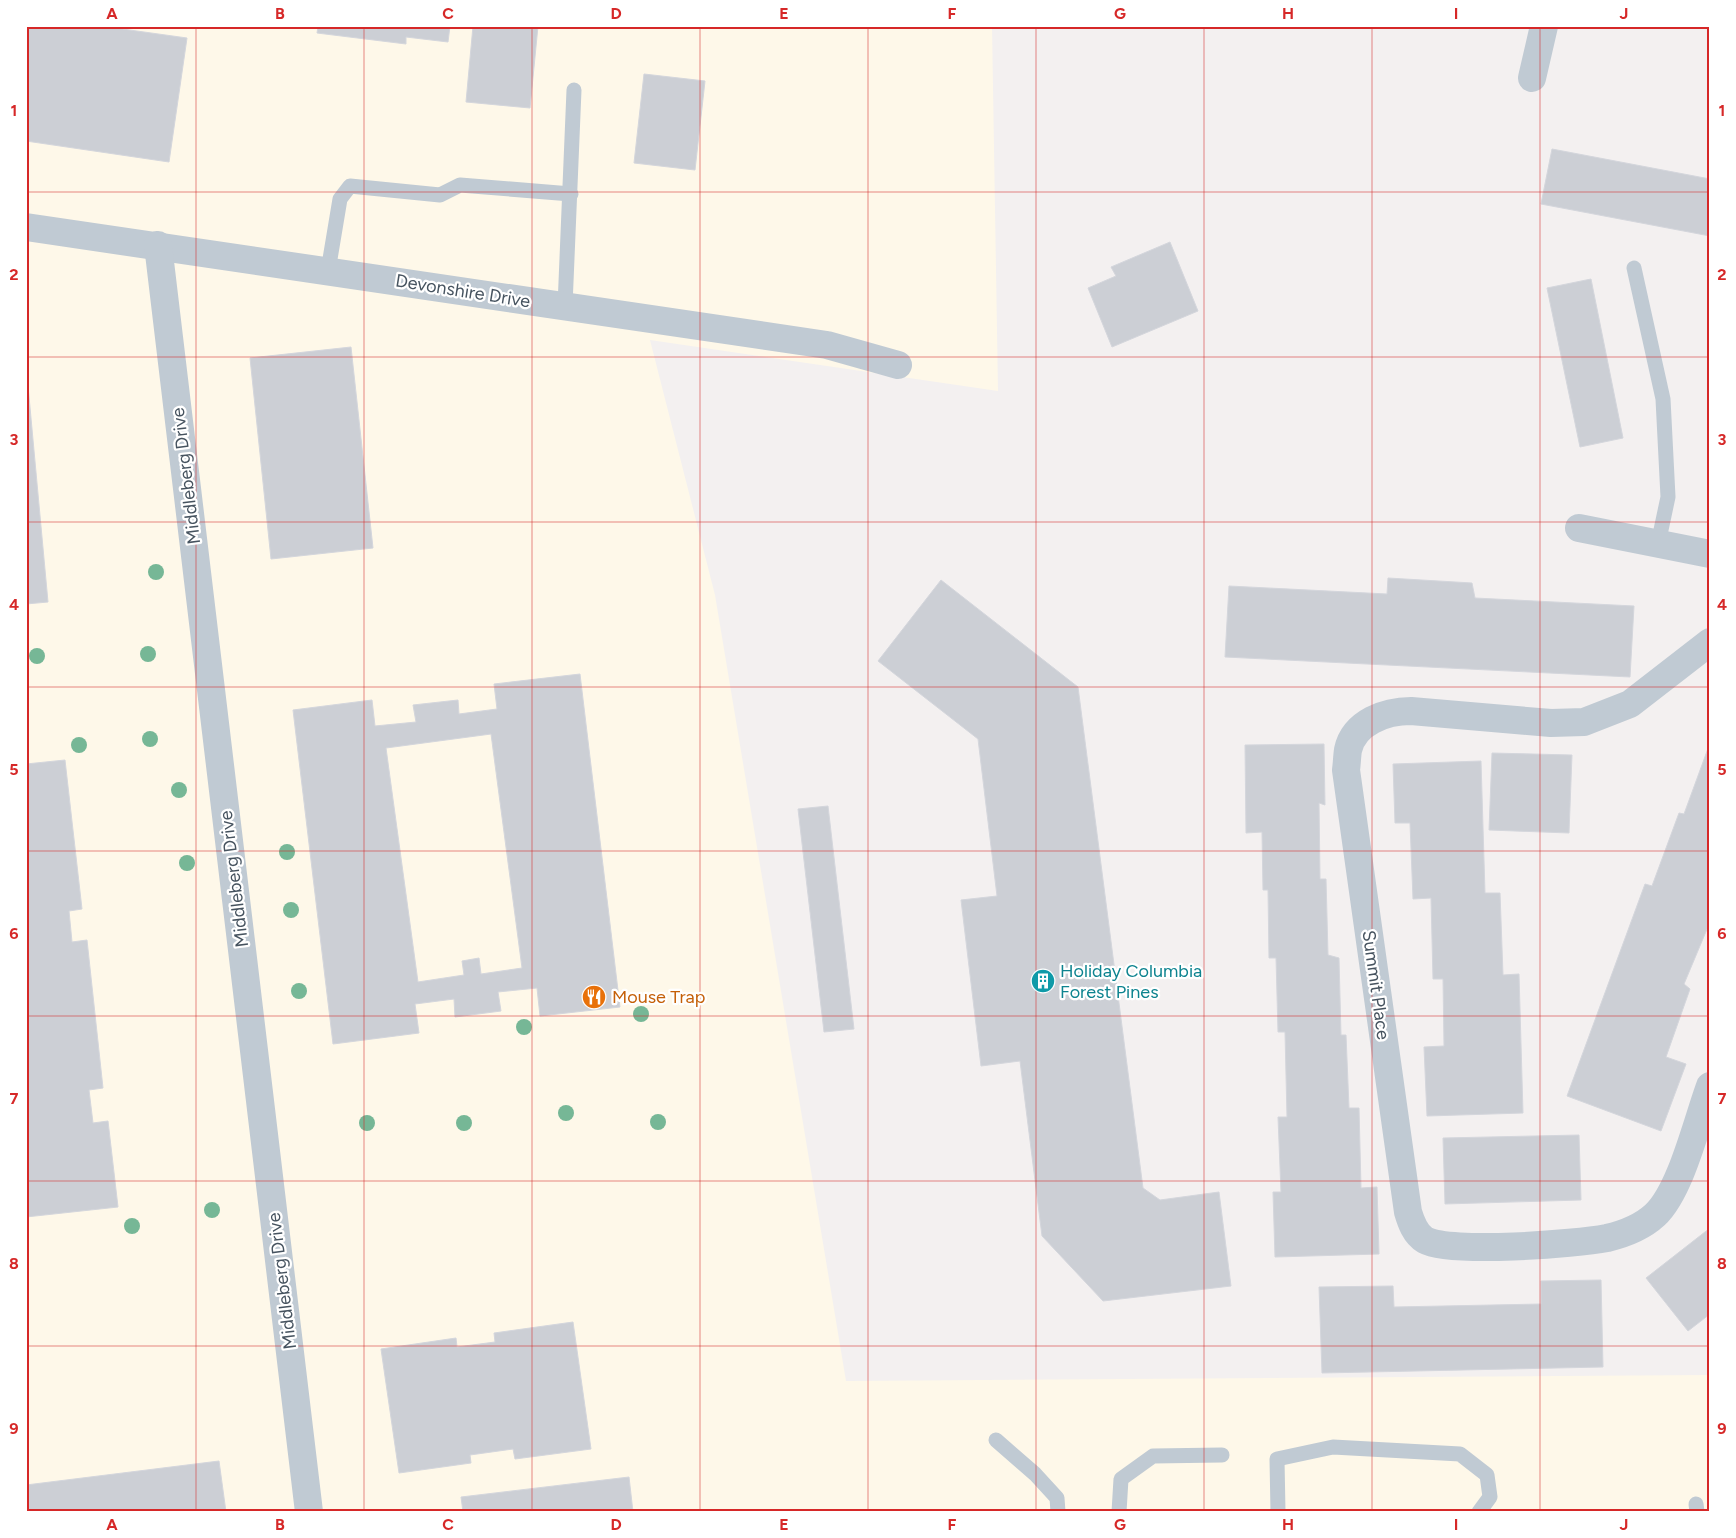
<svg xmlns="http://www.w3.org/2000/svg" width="1736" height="1538" font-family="Figtree,sans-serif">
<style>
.commercial{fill:#fef8e9}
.building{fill:#cccfd5;stroke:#d4d6dc;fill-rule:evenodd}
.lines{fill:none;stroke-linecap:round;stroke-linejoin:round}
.service{stroke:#c0cad3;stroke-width:15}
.minor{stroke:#c0cad3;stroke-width:28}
.tree{fill:#76b796}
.grid{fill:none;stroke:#d62828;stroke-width:1;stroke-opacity:0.55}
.labels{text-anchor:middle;stroke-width:4.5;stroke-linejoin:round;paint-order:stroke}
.street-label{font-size:18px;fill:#46535f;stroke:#fff}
.culture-label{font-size:18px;fill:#0d838f;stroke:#fff;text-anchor:start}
.food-label{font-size:18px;fill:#c56008;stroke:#fff;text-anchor:start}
.neatline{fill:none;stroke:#d62828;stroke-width:2}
.grid-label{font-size:16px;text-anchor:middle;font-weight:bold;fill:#d62828}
</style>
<rect width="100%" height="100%" fill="#f3f0f0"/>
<path class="commercial" d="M 26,26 L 992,26 L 998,391 L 650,340 L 715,595 L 846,1381 L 1710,1375 L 1710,1512 L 26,1512 Z"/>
<g class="building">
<path d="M 26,26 L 101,26 L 187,38 L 169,162 L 26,141 Z"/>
<path d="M 318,26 L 450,26 L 448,42 L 406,37 L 406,44 L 317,33 Z"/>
<path d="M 473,26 L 538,26 L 530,108 L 466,102 Z"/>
<path d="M 644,74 L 705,81 L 695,170 L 634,163 Z"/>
<path d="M 1552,149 L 1710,179 L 1710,236 L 1541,204 Z"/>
<path d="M 1170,242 L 1198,311 L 1112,347 L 1088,288 L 1116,276 L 1111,267 Z"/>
<path d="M 1591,279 L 1623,438 L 1580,447 L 1547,288 Z"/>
<path d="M 351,347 L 373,548 L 271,559 L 250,358 Z"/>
<path d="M 26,364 L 48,602 L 26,604 Z"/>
<path d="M 1388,578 L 1472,583 L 1475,598 L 1634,606 L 1630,677 L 1225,657 L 1229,586 L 1387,594 Z"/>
<path d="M 941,580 L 1078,687 L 1143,1188 L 1160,1200 L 1219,1192 L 1231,1286 L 1103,1301 L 1042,1236 L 1020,1061 L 981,1066 L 961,900 L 997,896 L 978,739 L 878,661 Z"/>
<path d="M 580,674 L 620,1007 L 540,1016 L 537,988 L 498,992 L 501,1011 L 455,1017 L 454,999 L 415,1004 L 419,1033 L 333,1044 L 293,710 L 372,700 L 375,726 L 416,722 L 413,705 L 458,700 L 459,714 L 497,709 L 494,684 ZM 491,734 L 522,968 L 481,974 L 479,958 L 462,961 L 464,975 L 418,982 L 386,748 Z"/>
<path d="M 1710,743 L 1710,922 L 1684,984 L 1690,989 L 1666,1057 L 1686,1064 L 1661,1131 L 1567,1096 L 1645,884 L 1652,886 L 1679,813 L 1684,814 Z"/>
<path d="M 1324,744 L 1325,805 L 1319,803 L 1320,879 L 1326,879 L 1328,955 L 1339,958 L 1341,1035 L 1346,1035 L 1349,1108 L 1359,1108 L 1361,1188 L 1377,1187 L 1379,1254 L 1275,1257 L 1273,1192 L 1281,1192 L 1278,1117 L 1287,1117 L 1285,1032 L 1278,1032 L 1276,958 L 1269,958 L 1268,890 L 1263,890 L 1262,832 L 1246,833 L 1245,745 Z"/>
<path d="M 1492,753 L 1572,755 L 1569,833 L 1489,830 Z"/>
<path d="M 65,760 L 82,909 L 69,911 L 72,942 L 87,940 L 103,1088 L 89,1090 L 93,1123 L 108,1121 L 118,1207 L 26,1217 L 26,764 Z"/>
<path d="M 1481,761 L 1485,893 L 1500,893 L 1503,975 L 1519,974 L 1523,1113 L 1427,1116 L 1424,1047 L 1444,1046 L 1443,979 L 1433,979 L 1431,898 L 1413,899 L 1410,823 L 1395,823 L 1393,764 Z"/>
<path d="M 828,806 L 854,1029 L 824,1032 L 798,809 Z"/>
<path d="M 1579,1135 L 1581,1200 L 1445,1204 L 1443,1138 Z"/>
<path d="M 1710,1228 L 1710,1314 L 1688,1331 L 1646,1278 Z"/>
<path d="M 1601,1280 L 1603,1367 L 1322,1373 L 1319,1287 L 1393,1286 L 1394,1307 L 1541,1304 L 1541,1281 Z"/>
<path d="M 573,1322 L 591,1449 L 515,1459 L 513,1449 L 470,1455 L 471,1463 L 399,1473 L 381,1349 L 456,1338 L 457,1347 L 495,1342 L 494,1333 Z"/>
<path d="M 219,1461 L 226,1512 L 27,1512 L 26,1485 Z"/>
<path d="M 629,1477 L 633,1512 L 463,1512 L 461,1497 Z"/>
</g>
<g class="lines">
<g class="service">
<path d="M 1634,268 L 1663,399 L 1668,497 L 1658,544"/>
<path d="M 328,271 L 340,199 L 350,186 L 440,195 L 460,185 L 571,194"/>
<path d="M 565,306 L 574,90"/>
<path d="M 996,1440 L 1035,1474 L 1057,1498 L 1058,1512"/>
<path d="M 1696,1504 L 1697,1512"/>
<path d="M 1119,1512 L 1121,1479 L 1153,1456 L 1222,1455"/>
<path d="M 1278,1512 L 1277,1459 L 1333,1447 L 1460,1454 L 1487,1475 L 1490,1497 L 1479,1512"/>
</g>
<g class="minor">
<path d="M 1532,78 L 1544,26"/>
<path d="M 26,227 L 827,345 L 898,365"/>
<path d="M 158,245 L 309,1512"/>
<path d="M 1579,528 L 1710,554"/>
<path d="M 1710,642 L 1630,704 L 1584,722 L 1551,723 L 1411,711 C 1386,711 1354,722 1348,750 C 1347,756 1347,763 1346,770 L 1408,1212 C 1411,1222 1415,1234 1425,1240 C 1450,1254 1576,1244 1607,1238 C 1624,1234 1642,1227 1655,1215 C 1681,1191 1697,1121 1710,1086"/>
</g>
</g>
<g class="tree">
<circle cx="156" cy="572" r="8"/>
<circle cx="148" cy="654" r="8"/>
<circle cx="37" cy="656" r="8"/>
<circle cx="150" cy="739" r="8"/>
<circle cx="79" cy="745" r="8"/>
<circle cx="179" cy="790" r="8"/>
<circle cx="287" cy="852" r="8"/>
<circle cx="187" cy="863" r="8"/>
<circle cx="291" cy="910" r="8"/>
<circle cx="299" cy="991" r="8"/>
<circle cx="641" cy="1014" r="8"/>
<circle cx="524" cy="1027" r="8"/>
<circle cx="566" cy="1113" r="8"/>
<circle cx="658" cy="1122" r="8"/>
<circle cx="367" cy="1123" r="8"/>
<circle cx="464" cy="1123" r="8"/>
<circle cx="212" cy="1210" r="8"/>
<circle cx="132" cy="1226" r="8"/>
</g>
<path class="grid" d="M 196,26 L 196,1512M 364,26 L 364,1512M 532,26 L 532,1512M 700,26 L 700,1512M 868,26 L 868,1512M 1036,26 L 1036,1512M 1204,26 L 1204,1512M 1372,26 L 1372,1512M 1540,26 L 1540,1512M 26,192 L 1710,192M 26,357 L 1710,357M 26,522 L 1710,522M 26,687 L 1710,687M 26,851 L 1710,851M 26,1016 L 1710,1016M 26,1181 L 1710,1181M 26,1346 L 1710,1346"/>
<defs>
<g id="building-disc" transform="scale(1.25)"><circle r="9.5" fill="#0f9aa8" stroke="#fff"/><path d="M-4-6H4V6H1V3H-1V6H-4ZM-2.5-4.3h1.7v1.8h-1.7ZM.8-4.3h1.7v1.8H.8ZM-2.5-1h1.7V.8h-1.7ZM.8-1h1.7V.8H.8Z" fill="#fff"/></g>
<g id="restaurant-disc" transform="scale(1.25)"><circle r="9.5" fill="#e8710a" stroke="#fff"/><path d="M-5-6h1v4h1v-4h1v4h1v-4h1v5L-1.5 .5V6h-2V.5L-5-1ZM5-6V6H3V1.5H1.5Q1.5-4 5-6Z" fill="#fff"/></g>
</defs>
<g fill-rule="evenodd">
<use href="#building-disc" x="1043" y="981"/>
<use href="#restaurant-disc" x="594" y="997"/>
</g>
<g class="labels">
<g class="street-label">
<text transform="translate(463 291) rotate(9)" y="6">Devonshire Drive</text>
<text transform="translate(186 476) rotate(-97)" y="6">Middleberg Drive</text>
<text transform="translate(234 879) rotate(-97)" y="6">Middleberg Drive</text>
<text transform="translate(1376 985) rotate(82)" y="6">Summit Place</text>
<text transform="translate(282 1281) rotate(-97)" y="6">Middleberg Drive</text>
</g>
<g class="culture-label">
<text x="1060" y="977">Holiday Columbia<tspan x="1060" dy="21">Forest Pines</tspan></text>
</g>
<g class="food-label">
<text x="612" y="1003">Mouse Trap</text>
</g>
</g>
<rect width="1736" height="1538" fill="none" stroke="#ffffff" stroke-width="55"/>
<rect x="28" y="28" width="1680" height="1482" class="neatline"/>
<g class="grid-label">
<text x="112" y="19">A</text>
<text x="280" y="19">B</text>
<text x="448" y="19">C</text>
<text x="616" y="19">D</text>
<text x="784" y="19">E</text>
<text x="952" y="19">F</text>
<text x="1120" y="19">G</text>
<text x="1288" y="19">H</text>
<text x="1456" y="19">I</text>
<text x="1624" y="19">J</text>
<text x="14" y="116">1</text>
<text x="1722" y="116">1</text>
<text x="14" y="280">2</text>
<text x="1722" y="280">2</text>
<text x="14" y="445">3</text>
<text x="1722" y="445">3</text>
<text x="14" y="610">4</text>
<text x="1722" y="610">4</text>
<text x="14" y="775">5</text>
<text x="1722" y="775">5</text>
<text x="14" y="939">6</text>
<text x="1722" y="939">6</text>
<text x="14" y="1104">7</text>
<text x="1722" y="1104">7</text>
<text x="14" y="1269">8</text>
<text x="1722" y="1269">8</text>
<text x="14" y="1434">9</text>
<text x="1722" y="1434">9</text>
<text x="112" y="1530">A</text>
<text x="280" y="1530">B</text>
<text x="448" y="1530">C</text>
<text x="616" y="1530">D</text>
<text x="784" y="1530">E</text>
<text x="952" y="1530">F</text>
<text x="1120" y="1530">G</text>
<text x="1288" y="1530">H</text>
<text x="1456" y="1530">I</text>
<text x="1624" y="1530">J</text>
</g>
</svg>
